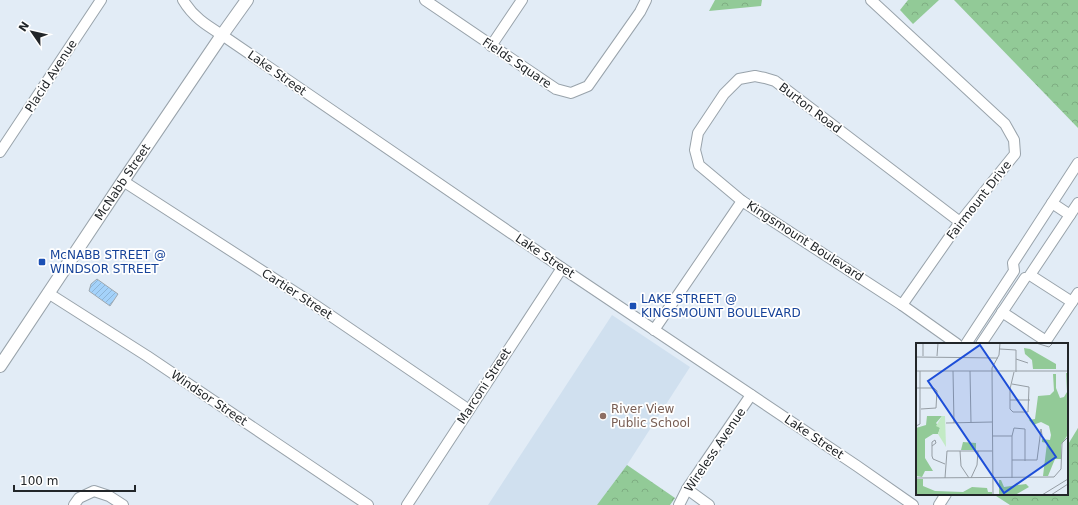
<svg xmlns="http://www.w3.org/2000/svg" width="1078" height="505" font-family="'DejaVu Sans',sans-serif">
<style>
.built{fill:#d0e0ef}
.forest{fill:url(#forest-crowns)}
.building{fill:url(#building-hatch);stroke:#9fa9b1}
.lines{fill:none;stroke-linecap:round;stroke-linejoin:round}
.minor-casing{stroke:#99a3ab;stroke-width:12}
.major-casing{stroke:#99a3ab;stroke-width:14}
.minor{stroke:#fff;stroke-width:10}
.major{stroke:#fff;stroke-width:12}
.transit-dot{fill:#1a4fb4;stroke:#fff;stroke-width:1.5}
.education-dot{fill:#8d6e63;stroke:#fff;stroke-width:1.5}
.labels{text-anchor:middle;stroke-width:3.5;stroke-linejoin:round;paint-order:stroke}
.street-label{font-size:12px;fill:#222629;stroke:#fff}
.transit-label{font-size:12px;fill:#164399;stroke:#fff;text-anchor:start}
.education-label{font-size:12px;fill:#785e54;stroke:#fff;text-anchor:start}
.inset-road{fill:none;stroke:#959da4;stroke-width:1}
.view{fill:#1d4ed8;fill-opacity:0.15;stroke:#1d4ed8;stroke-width:2}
.inset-edge{fill:none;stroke:#222629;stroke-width:2}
</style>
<defs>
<pattern id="forest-crowns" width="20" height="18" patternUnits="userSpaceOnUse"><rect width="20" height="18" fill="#92ca97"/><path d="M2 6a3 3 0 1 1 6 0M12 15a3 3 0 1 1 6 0" fill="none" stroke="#7ead82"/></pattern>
<pattern id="building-hatch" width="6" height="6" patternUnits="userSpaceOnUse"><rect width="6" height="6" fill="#a4d2fa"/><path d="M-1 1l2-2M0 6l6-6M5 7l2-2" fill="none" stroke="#8db4d6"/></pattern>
</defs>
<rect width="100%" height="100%" fill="#e2ecf6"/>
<path class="built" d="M 612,315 L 690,367 L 627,465 L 675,498 L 670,505 L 488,505 Z"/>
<g class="forest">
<path d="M 715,0 L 762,0 L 761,6 L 709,11 Z"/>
<path d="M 908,0 L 939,0 L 913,24 L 900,10 Z"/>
<path d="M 954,0 L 1078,0 L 1078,128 Z"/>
<path d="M 1078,428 L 1078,505 L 1010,505 L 993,494 L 1067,494 L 1067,446 Z"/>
<path d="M 627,465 L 675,498 L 670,505 L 597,505 Z"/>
</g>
<path class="building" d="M 97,279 L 118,294 L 110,306 L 89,291 L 91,284 Z"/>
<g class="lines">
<g class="minor-casing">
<g id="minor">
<path d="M 183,0 C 193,17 206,25 222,35 L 562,268 L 857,466 L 913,505"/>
<path d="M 425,0 L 556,89 L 571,93 L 588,86 L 640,12 L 646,0"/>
<path d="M 871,0 L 1005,124 L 1014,140 L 1015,154 L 960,222 L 902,305"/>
<path d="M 491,46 L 522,0"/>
<path d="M 0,152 L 101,0"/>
<path d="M 123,181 L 315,305 L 469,410"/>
<path d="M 742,201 L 699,165 L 695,150 L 698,133 L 724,94 L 739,79 L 755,76 L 765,78 L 775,81 L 960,222"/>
<path d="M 1052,203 L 1070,215"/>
<path d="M 48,293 L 147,356 L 368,505"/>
<path d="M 1072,302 L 1030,275 L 1078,203"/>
<path d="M 1002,312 L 1046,341"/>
<path d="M 654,330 L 742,201 L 902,305 L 957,344"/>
<path d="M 966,344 L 1014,271 L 1013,263 L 1078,163"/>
<path d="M 981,344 L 1025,278"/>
<path d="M 1044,344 L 1078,293"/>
<path d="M 687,489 L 709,505"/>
<path d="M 74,505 L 79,498 L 94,491 L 109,496 L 123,505"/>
<path d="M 407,505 L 562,268"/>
<path d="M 679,505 L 687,489 L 751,395"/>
<path d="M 939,505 L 946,494"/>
</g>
</g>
<g class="major-casing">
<g id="major">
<path id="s1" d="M 0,366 L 123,181 L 222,35 L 247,0"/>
</g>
</g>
<use href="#minor" class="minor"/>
<use href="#major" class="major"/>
</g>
<g class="transit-dot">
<rect x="38" y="258" width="8" height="8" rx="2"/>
<rect x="629" y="302" width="8" height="8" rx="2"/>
</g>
<circle class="education-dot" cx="603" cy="416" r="4"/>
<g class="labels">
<g class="street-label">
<text transform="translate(517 63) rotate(34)" y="4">Fields Square</text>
<text transform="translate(277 73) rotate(35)" y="4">Lake Street</text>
<text transform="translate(51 76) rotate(-57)" y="4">Placid Avenue</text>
<text transform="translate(810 108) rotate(37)" y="4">Burton Road</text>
<text dy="4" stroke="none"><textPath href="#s1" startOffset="221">McNabb Street</textPath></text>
<text transform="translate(979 200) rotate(-52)" y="4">Fairmount Drive</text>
<text transform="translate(805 241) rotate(33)" y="4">Kingsmount Boulevard</text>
<text transform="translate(545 256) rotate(34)" y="4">Lake Street</text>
<text transform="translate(297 294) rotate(33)" y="4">Cartier Street</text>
<text transform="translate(484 386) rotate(-57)" y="4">Marconi Street</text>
<text transform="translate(209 398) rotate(34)" y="4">Windsor Street</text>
<text transform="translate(814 437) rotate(34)" y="4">Lake Street</text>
<text transform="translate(715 450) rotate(-56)" y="4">Wireless Avenue</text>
</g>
<g class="transit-label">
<text x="50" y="259">McNABB STREET @<tspan x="50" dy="14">WINDSOR STREET</tspan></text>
<text x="641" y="303">LAKE STREET @<tspan x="641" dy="14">KINGSMOUNT BOULEVARD</tspan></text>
</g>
<g class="education-label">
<text x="611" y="413">River View<tspan x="611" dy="14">Public School</tspan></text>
</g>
</g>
<g transform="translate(916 343)">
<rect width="152" height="152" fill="#e2ecf6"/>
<path d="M 108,5 L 114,6 L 140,21 L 140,26 L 117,26 L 116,17 L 109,11 ZM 150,30 L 152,30 L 151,93 L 145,102 L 145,116 L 139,116 L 132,133 L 127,133 L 131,100 L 126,99 L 126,96 L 134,97 L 135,92 L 133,83 L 125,79 L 117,82 L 113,77 L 119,76 L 122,53 L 134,52 L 138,48 L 137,31 L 140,31 L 140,45 L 144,55 L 148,54 L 151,49 ZM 11,73 L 26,73 L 20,80 L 24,85 L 22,91 L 17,91 L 9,96 L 9,115 L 17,128 L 9,128 L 6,134 L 0,133 L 0,85 L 10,82 ZM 47,99 L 60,100 L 60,107 L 45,107 ZM 0,136 L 7,136 L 7,143 L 19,148 L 47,149 L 56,144 L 71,145 L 72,149 L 76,149 L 76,152 L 0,151 ZM 83,137 L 85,137 L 88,144 L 110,141 L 113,144 L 99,152 L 83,152 Z" fill="#92ca97"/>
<path d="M 26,73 L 29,73 L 30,104 L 22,91 L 24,85 L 20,83 Z" fill="#c2eac5"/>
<path class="inset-road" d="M 7,0 L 7,13M 120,0 L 133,4 L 137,0M 84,6 L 100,7 L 100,29M 21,13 L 22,0M 0,14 L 82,15M 100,16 L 112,20M 0,28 L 152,28M 37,28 L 38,80M 54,28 L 55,80M 96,41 L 113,44 L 112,69 L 97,69 L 94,66 L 94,46 L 98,29M 0,45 L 18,45 L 21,48 L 20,65 L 5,66M 94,57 L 114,57M 30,80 L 76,79M 0,83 L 4,81 L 4,28M 76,93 L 96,93 L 96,135M 96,93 L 98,85 L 109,86 L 109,118M 16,103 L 20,100 L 19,97 L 16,99 L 16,113 L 17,116 L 29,121M 44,108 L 45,123 L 53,135M 96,117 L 121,117 L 125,86 L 126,92M 0,135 L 138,134 L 145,126 L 146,100 L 152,94M 29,135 L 31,108 L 76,108M 55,135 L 61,122 L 62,108M 77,152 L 76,25 L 83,12 L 84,0M 126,152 L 152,136M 135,152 L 152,141"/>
<path class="view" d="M 64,2 L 140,114 L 88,150 L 12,38 Z"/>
<rect width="152" height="152" class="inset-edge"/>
</g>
<g transform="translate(32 32) rotate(304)" stroke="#ffffff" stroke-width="3" paint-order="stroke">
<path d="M0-3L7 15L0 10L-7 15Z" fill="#222629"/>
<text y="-6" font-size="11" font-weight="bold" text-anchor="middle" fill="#222629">N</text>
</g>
<path d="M14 485v6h121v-6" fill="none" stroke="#222629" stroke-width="2"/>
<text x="20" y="485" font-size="12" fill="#222629" stroke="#ffffff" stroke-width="3" paint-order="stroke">100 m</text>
</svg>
